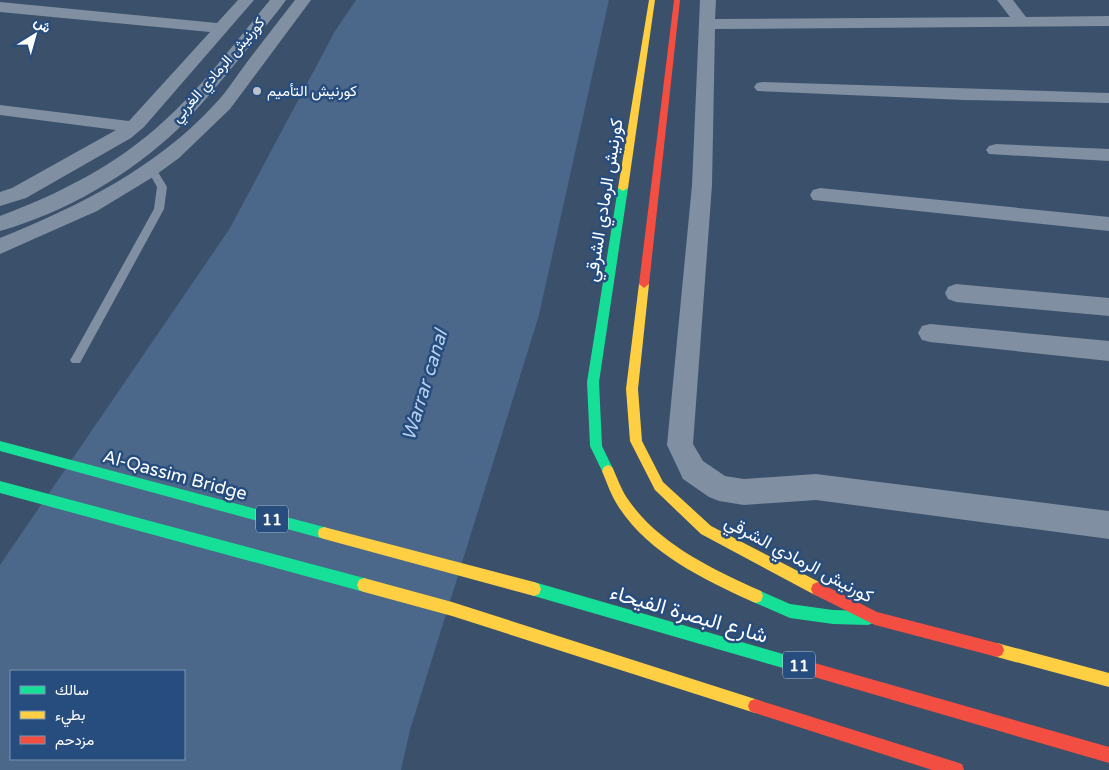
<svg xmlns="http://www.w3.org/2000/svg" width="1109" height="770" font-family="'Varela Round',Vazirmatn,sans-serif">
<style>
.water{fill:#4b6789;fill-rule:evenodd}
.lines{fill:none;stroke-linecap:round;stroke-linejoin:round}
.lane{fill:#808fa1;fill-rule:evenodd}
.street{fill:#808fa1;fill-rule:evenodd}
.fast{fill:#16e098;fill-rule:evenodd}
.slow{fill:#ffcf43;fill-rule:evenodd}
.jam{fill:#f24e42;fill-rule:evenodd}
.poi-dot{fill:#bac2cb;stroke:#274d7e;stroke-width:2}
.labels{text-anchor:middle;stroke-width:5;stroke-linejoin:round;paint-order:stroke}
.far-street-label{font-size:15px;fill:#fff;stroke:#274d7e}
.far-poi-label{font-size:15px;fill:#fff;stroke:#274d7e;text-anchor:start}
.shield{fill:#274d7e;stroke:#becad8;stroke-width:1}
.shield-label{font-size:16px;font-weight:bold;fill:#fff}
.street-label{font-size:18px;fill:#fff;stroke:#274d7e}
.water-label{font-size:19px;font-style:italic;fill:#b8d0ed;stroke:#274d7e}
.near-street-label{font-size:21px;fill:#fff;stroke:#274d7e}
</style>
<rect width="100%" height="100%" fill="#3b506a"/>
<path class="water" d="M 356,0 L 609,0 L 539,315 L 410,730 L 401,770 L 0,770 L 0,565 L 230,228 L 335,31 ZM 11,671 L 184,671 L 184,759 L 11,759 Z"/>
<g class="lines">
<path class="lane" d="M 152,166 L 155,167 L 167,187 L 164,209 L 80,363 L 72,363 L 70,360 L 72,357 L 154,209 L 157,187 L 147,169 Z"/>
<g class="street">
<path d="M 238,0 L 254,0 L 144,127 L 131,138 L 26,198 L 0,206 L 0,192 L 12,188 L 116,130 L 0,115 L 0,105 L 129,121 L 210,32 L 0,12 L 0,2 L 217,23 Z"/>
<path d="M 270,0 L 286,0 C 274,17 260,32 248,48 C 225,76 203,104 178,129 C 130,175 64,213 0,231 L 0,216 C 59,194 118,164 164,121 C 204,85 236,41 270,0 Z"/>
<path d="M 295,0 L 311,0 L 230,109 L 179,158 L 153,177 L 97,211 L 0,254 L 0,238 C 79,206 156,168 214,105 C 225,94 233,81 242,69 C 259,46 277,23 295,0 Z"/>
<path d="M 700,0 L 716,0 L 715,19 L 1010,17 L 997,0 L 1013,0 L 1026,17 L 1109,16 L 1109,26 L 715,29 L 712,185 L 693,444 L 703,461 L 725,476 L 744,479 L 816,474 L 1109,511 L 1109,539 L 816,500 L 744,505 L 719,501 L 709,497 L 683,479 L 667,445 L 692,185 Z"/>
<path d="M 763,82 L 1109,93 L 1109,103 L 964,100 L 757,91 L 754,87 L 757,83 Z"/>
<path d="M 996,144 L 1109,149 L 1109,161 L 989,154 L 986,150 L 989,146 Z"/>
<path d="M 820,188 L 1109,217 L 1109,231 L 813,200 L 810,195 L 813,190 Z"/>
<path d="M 956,284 L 1109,298 L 1109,316 L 956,302 L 948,299 L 945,293 L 948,287 Z"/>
<path d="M 930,324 L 1109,341 L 1109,361 L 930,342 L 922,340 L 918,333 L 922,326 Z"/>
</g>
<g class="fast">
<path d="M 623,185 L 628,188 L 599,382 L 602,446 L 614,471 L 612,475 L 608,477 L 604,475 L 590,446 L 587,382 L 618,188 Z"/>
<path d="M 0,441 L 324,527 L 329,529 L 330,533 L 329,537 L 324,539 L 0,451 Z"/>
<path d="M 0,481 L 364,578 L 369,580 L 371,585 L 369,590 L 364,592 L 0,493 Z"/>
<path d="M 534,582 L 797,658 L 802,660 L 804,665 L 802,670 L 797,672 L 534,596 L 529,594 L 527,589 L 529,584 Z"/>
<path d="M 756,589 L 790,604 L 833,610 L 868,611 L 873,613 L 875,618 L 873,623 L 868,625 L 833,624 L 790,618 L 751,601 L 749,596 L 751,591 Z"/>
</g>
<g class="slow">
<path d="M 649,0 L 655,0 L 628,188 L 623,191 L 618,188 Z"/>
<path d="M 644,280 L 649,284 L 638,389 L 642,441 L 663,482 L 711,526 L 823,584 L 825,589 L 823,594 L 818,596 L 813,594 L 701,534 L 655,490 L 630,441 L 626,389 L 639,284 Z"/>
<path d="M 608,465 L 612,467 C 617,477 621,489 627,498 C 658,544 712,569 761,591 L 763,596 L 761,601 L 756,603 L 751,601 C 703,579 648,553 618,506 C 611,495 607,483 602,471 L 604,467 Z"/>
<path d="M 324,527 L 534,582 L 539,584 L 541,589 L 539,594 L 534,596 L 324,539 L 319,537 L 318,533 L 319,529 Z"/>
<path d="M 364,578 L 452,602 L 755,699 L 760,701 L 762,706 L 760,711 L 755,713 L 452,616 L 364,592 L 359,590 L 357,585 L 359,580 Z"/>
<path d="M 997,643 L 1109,673 L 1109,687 L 997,657 L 992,655 L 990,650 L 992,645 Z"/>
</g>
<g class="jam">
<path d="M 674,0 L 680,0 L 649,284 L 644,288 L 639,284 Z"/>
<path d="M 818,582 L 877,612 L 997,643 L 1002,645 L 1004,650 L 1002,655 L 997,657 L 875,625 L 813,594 L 811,589 L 813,584 Z"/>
<path d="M 797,658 L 1109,747 L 1109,763 L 797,672 L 792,670 L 790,665 L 792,660 Z"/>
<path d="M 755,699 L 956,762 L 962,764 L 964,770 L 932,770 L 755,713 L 750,711 L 748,706 L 750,701 Z"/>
</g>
</g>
<circle class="poi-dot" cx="257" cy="91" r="5"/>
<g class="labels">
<g class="far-street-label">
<text transform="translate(218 70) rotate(-49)" y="5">كورنيش الرمادي الغربي</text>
</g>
<g class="far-poi-label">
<text x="267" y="96">كورنيش التأميم</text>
</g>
<g class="shield">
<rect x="256" y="505.5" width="32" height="27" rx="4"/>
<rect x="783" y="651.5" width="32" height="27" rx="4"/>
</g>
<g class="shield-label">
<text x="272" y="525">11</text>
<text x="799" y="671">11</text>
</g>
<g class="street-label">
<text transform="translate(604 200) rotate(-81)" y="6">كورنيش الرمادي الشرقي</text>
<text transform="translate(175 475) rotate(15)" y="6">Al-Qassim Bridge</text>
<text transform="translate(799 559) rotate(28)" y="6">كورنيش الرمادي الشرقي</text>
</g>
<g class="water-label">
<text transform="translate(424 385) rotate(-73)" y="7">Warrar canal</text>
</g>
<g class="near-street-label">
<text transform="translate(689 614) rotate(16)" y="7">شارع البصرة الفيحاء</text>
</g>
</g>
<rect x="10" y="670" width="175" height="90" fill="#274d7e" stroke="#7d94b2"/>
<rect x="20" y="686" width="25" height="8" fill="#16e098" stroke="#7d94b2"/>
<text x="55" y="695" font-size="15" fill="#ffffff">سالك</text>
<rect x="20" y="711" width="25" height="8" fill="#ffcf43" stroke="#7d94b2"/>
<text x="55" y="720" font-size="15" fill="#ffffff">بطيء</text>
<rect x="20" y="736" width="25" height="8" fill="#f24e42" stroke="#7d94b2"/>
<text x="55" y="745" font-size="15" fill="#ffffff">مزدحم</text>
<g transform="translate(35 35) rotate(37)" stroke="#274d7e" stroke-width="4" paint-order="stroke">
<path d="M0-4L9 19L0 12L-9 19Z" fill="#ffffff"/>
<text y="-8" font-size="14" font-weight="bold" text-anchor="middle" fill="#ffffff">ش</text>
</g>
</svg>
